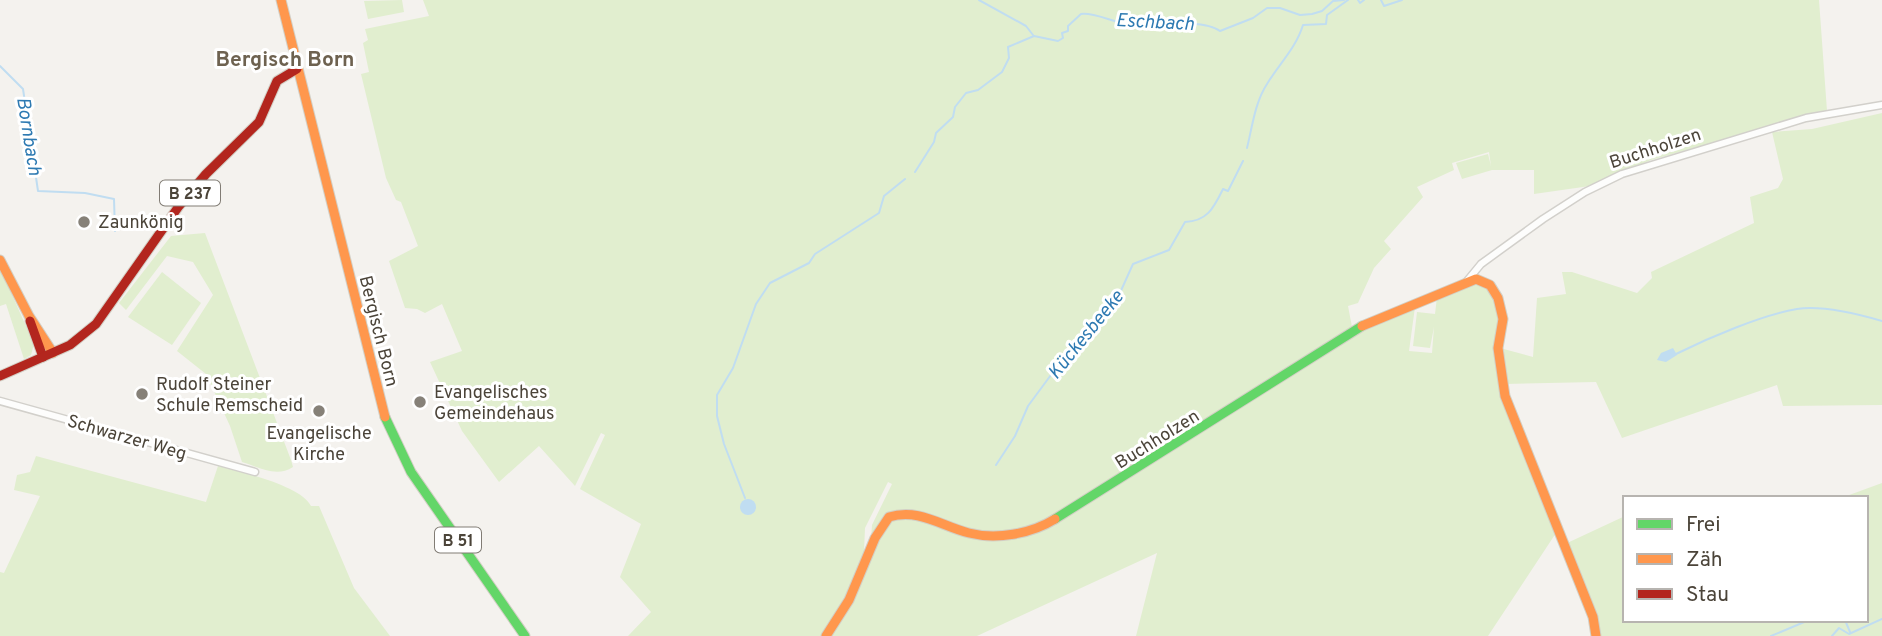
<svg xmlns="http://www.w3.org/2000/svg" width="1882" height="636" font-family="Overpass,sans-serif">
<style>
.green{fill:#e1eecf}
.water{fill:#c0ddf1}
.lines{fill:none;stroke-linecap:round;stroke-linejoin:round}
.stream{stroke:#c0ddf1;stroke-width:2}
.street-casing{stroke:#d2d0cb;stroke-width:9}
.fast-casing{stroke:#d3cfc5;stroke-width:11}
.slow-casing{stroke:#d3cfc5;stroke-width:11}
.jam-casing{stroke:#d3cfc5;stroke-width:11}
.street{stroke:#fdfdfc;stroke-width:6}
.fast{stroke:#63d668;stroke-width:9}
.slow{stroke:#ff974d;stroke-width:9}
.jam{stroke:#b3261e;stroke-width:9}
.poi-dot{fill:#868178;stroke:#fff;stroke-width:2.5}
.labels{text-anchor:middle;stroke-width:6;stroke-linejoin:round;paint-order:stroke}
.shield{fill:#fff;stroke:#817c74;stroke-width:2}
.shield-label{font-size:16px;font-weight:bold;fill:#4b4439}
.street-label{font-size:18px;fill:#4b4439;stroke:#fff}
.poi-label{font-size:18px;fill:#4b4439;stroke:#fff;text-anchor:start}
.water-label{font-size:19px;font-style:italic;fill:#2e7ab2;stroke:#fff}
.quarter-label{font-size:21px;font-weight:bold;fill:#6e6250;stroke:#fff}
</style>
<rect width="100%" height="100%" fill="#f4f2ee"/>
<g class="green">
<path d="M 402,0 L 404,12 L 368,19 L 364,1 Z"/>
<path d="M 423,0 L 1819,0 L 1827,111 L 1651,160 L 1590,186 L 1534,194 L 1534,170 L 1492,170 L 1462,179 L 1456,163 L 1488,154 L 1491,166 L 1489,152 L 1452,163 L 1454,170 L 1417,187 L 1423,197 L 1384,241 L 1391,249 L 1374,268 L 1358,303 L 1348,306 L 1352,327 L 1304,361 L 1043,523 L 1021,529 L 981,533 L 898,510 L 891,513 L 871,539 L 872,525 L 892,484 L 888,482 L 865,528 L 864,552 L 848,598 L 825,636 L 628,636 L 651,612 L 620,577 L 641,524 L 580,489 L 605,435 L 601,433 L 575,486 L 539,446 L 499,482 L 462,431 L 430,362 L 462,351 L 442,304 L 425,313 L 417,309 L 405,308 L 389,261 L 418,246 L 401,202 L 396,200 L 386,178 L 361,74 L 369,72 L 363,43 L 368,40 L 365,29 L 429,16 Z"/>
<path d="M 1882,113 L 1882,405 L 1783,406 L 1777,385 L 1622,438 L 1596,382 L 1504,384 L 1500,348 L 1533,357 L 1537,298 L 1566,294 L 1562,272 L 1572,272 L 1637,293 L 1652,278 L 1651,272 L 1754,223 L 1750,197 L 1778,188 L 1783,179 L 1772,132 L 1812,129 Z"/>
<path d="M 205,233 L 291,460 L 293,467 C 276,478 259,467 242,462 L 230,426 L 206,374 L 177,351 L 213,295 L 193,262 L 167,256 L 126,310 L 119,303 L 171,236 Z"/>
<path d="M 0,268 L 34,344 L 31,355 L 24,359 L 6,304 L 0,306 Z"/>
<path d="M 162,272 L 201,303 L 172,345 L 128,317 Z"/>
<path d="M 1478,282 L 1491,289 L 1500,319 L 1499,366 L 1556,533 L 1488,636 L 1136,636 L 1157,553 L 977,636 L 830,636 L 885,528 L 895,518 L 918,519 L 974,538 L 1046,528 L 1166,455 L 1344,339 L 1415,307 L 1409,351 L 1432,353 L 1434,327 L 1430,348 L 1413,346 L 1417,312 L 1435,314 L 1437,297 Z"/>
<path d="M 36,456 L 206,502 L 218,466 C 239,471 302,486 311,506 L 319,506 L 354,588 L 390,636 L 0,636 L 0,572 L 4,573 L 40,496 L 14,490 L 17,475 L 30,472 Z"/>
<path d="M 1882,483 L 1882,636 L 1598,636 L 1565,544 L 1625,516 L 1625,620 L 1866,620 L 1866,498 L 1841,498 Z"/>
</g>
<g class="water">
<path d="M 1673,348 L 1677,355 L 1666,362 L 1657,360 L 1661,353 Z"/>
<circle cx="748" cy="507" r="8"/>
</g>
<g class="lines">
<g class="stream">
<path d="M 979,0 L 1026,26 L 1033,35"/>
<path d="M 1358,0 L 1360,3 L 1364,0"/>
<path d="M 1381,0 L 1384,6 L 1402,0"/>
<path d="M 0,66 L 23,89 L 38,191 L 85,193 L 114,199 L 115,231"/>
<path d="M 1247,148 C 1252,128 1255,102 1267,84 C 1279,64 1296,48 1303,25 L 1326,24 L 1327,15 L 1348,0"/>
<path d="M 915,172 L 934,142 L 936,133 L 953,117 L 955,107 L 966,93 L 978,90 L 1002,72 L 1009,58 L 1008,47 L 1034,36 L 1058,41 L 1063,38 L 1062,33 L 1068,31 L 1068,26 L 1081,14 C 1092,12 1111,21 1123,23 C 1146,25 1203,18 1220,31 L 1253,18 L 1267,8 L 1280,8 L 1300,15 L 1312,14 L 1322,11 L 1333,1 L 1344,0"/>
<path d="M 1676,354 C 1708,338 1762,315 1797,309 C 1822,305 1858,314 1882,321"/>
<path d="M 996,465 L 1015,436 L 1028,406 L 1079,337 L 1119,295 L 1133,264 L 1169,250 L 1185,222 C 1208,221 1214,207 1223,189 L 1228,191 L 1243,161"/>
<path d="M 745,498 L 724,444 L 717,416 L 717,395 L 733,368 L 756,304 L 770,283 L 809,263 L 815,254 L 879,213 L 884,196 L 905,179"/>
<path d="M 1845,620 L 1850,632"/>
<path d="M 1771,636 L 1809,620"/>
<path d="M 1832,636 L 1839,628 L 1849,634 L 1882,619"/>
</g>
<g class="street-casing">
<g id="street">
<path d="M 1467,281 L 1481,264 L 1543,219 L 1585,192 L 1622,174 L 1806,118 L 1882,105"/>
<path d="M 0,401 L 255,472"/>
</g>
</g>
<g class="fast-casing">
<g id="fast">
<path d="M 385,417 L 411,472 L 525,636"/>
<path d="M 1055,519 L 1362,326"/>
</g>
</g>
<g class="slow-casing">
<g id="slow">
<path d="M 281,0 L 385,417"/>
<path d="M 0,260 L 29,316 L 53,353"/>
<path d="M 1362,326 L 1476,279 L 1490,285 L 1498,298 L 1503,319 L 1498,348 L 1505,396 L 1593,617 L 1596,636"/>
<path d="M 826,636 L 849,600 L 875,538 L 889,517 C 919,508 941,526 969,533 C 996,540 1031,534 1055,519"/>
</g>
</g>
<g class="jam-casing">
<g id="jam">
<path d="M 30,321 L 43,357"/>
<path d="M 0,376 L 70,345 L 96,324 L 179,206 L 206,174 L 259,122 L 277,81 L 297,69"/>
</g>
</g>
<use href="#street" class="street"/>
<use href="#fast" class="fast"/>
<use href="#slow" class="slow"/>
<use href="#jam" class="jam"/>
</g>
<g class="poi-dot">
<circle cx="84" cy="222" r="7"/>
<circle cx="142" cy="394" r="7"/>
<circle cx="420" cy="402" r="7"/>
<circle cx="319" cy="411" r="7"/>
</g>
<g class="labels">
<g class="shield">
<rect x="160" y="180.5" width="60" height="25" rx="5"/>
<rect x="435" y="527.5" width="46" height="25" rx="5"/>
</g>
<g class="shield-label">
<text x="190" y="199">B 237</text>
<text x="458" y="546">B 51</text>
</g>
<g class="street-label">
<text transform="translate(1655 148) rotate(-18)" y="6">Buchholzen</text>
<text transform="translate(379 331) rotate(76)" y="6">Bergisch Born</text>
<text transform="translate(127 437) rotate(16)" y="6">Schwarzer Weg</text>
<text transform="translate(1157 439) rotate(-32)" y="6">Buchholzen</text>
</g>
<g class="poi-label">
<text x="98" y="228">Zaunkönig</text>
<text x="156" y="390">Rudolf Steiner<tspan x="156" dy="21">Schule Remscheid</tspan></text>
<text x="434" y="398">Evangelisches<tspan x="434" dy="21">Gemeindehaus</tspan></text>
<text x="319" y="439" text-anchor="middle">Evangelische<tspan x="319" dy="21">Kirche</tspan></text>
</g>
<g class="water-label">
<text transform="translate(1155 21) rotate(3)" y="7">Eschbach</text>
<text transform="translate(30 136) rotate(81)" y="7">Bornbach</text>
<text transform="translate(1085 334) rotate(-51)" y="7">Kückesbeeke</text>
</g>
<g class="quarter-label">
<text x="285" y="66">Bergisch Born</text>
</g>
</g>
<rect x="1623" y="496" width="245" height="126" fill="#ffffff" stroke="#b7b4b0" stroke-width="2"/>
<rect x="1637" y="519" width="35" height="10" fill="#63d668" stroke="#b7b4b0" stroke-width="2"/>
<text x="1686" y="531" font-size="21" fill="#4b4439">Frei</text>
<rect x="1637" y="554" width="35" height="10" fill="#ff974d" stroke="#b7b4b0" stroke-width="2"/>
<text x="1686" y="566" font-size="21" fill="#4b4439">Zäh</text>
<rect x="1637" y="589" width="35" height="10" fill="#b3261e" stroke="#b7b4b0" stroke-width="2"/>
<text x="1686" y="601" font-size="21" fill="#4b4439">Stau</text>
</svg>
